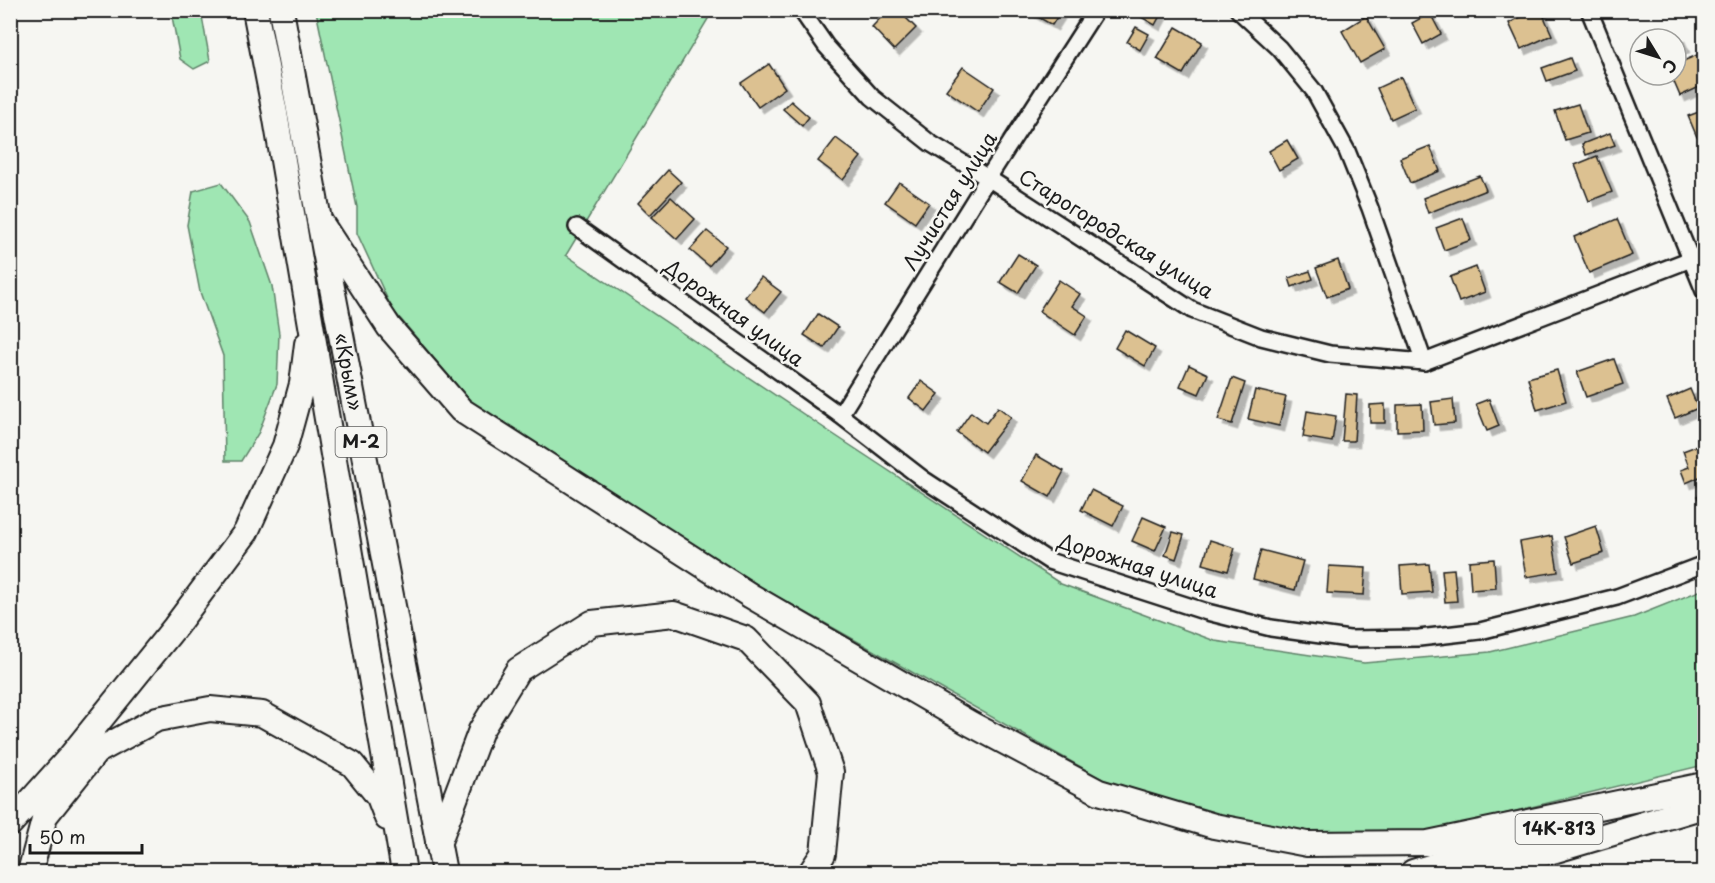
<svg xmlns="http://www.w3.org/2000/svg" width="1715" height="883" font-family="'Playpen Sans',sans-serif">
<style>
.green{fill:#9fe6b3;stroke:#5e8168;stroke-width:1.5}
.building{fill:#dcc191;stroke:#1c1c1c;stroke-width:1.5;filter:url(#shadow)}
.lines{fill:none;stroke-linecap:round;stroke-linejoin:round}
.street-casing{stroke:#1c1c1c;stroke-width:20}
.primary-casing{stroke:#1c1c1c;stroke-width:28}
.street{stroke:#f6f6f2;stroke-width:15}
.primary{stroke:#f6f6f2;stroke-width:24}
.labels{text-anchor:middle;stroke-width:5;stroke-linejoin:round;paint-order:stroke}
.shield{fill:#f6f6f2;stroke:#5d5d5c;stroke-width:1.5}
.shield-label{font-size:18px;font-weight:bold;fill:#1c1c1c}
.street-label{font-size:20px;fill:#1c1c1c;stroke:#f6f6f2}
</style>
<defs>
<filter id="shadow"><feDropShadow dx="5.5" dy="5.5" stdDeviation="0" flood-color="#0004"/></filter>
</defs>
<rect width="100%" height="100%" fill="#f6f6f2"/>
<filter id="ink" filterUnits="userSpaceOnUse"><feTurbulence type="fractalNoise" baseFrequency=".0167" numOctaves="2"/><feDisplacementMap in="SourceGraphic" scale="12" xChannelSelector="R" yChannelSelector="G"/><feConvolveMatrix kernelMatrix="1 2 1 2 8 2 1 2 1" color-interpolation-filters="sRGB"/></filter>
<g filter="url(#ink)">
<g class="green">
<path d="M 171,11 L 201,11 L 210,61 L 194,69 L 180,59 Z"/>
<path d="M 316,11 L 705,11 L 708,19 L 566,255 L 833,434 L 1061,584 L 1215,641 L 1364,663 L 1490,652 L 1634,617 L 1704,589 L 1704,765 L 1425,833 L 1306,832 L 1217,814 L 1104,780 L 764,589 L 472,403 L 392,309 L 357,233 L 357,207 Z"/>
<path d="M 221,183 L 250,222 L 272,286 L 279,334 L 277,384 L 259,432 L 241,461 L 225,461 L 223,356 L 200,292 L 187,225 L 193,191 Z"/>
</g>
<g class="building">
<path d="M 888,10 L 898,10 L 916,28 L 894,50 L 872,27 Z"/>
<path d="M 1026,10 L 1053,10 L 1059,14 L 1052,25 Z"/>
<path d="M 1145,10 L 1163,10 L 1155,25 L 1141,17 Z"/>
<path d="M 1535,10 L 1541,10 L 1552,35 L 1521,49 L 1509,23 Z"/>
<path d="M 1430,13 L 1441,34 L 1423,44 L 1412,23 Z"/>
<path d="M 1366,16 L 1385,49 L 1360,63 L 1342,31 Z"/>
<path d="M 1136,27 L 1149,34 L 1140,50 L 1127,42 Z"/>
<path d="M 1176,27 L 1202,42 L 1183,74 L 1157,59 Z"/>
<path d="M 1679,36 L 1684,47 L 1676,51 L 1676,39 L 1673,39 Z"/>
<path d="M 1702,53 L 1704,59 L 1704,85 L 1680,96 L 1671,75 L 1676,75 L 1676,64 Z"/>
<path d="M 1570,58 L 1575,71 L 1547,81 L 1542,68 Z"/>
<path d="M 769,64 L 785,88 L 758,107 L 741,83 Z"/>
<path d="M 963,67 L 994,88 L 978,112 L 946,90 Z"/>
<path d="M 1401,77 L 1415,108 L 1391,119 L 1377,88 Z"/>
<path d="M 791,101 L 809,117 L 802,126 L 783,109 Z"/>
<path d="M 1578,104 L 1588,133 L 1565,140 L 1555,111 Z"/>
<path d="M 1704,110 L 1704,134 L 1697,137 L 1688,116 Z"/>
<path d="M 1610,133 L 1615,145 L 1586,155 L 1582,144 Z"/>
<path d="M 836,138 L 861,157 L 843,180 L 818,161 Z"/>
<path d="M 1287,140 L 1298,159 L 1279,170 L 1269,151 Z"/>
<path d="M 1430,146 L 1440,171 L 1410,183 L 1400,158 Z"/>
<path d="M 1597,156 L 1612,192 L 1589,201 L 1575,165 Z"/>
<path d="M 668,170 L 681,182 L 650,215 L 638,203 Z"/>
<path d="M 1480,176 L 1486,190 L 1428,213 L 1423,198 Z"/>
<path d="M 899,182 L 929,203 L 915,223 L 885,202 Z"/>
<path d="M 671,197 L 695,219 L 677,239 L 652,217 Z"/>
<path d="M 1463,218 L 1471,240 L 1444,250 L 1436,228 Z"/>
<path d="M 1617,219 L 1632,255 L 1589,273 L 1574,237 Z"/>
<path d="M 707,231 L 726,246 L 709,266 L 690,250 Z"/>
<path d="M 1018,254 L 1036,265 L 1018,293 L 1000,282 Z"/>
<path d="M 1338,260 L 1348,289 L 1327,297 L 1316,268 Z"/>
<path d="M 1476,267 L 1485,292 L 1459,302 L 1450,277 Z"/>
<path d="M 1310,271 L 1313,279 L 1292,287 L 1289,278 Z"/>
<path d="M 761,277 L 781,292 L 765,312 L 745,297 Z"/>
<path d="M 1059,280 L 1080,294 L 1072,306 L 1087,316 L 1075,335 L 1039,311 Z"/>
<path d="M 818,314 L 838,327 L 824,348 L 804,335 Z"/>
<path d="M 1125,330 L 1155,348 L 1145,366 L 1115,348 Z"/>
<path d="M 1614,359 L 1623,384 L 1586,397 L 1577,372 Z"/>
<path d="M 1189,365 L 1208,374 L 1199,394 L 1180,386 Z"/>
<path d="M 1557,370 L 1566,401 L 1537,410 L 1528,378 Z"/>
<path d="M 1232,378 L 1245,383 L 1232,424 L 1218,420 Z"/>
<path d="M 921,381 L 939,394 L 926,411 L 909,398 Z"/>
<path d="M 1690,389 L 1698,408 L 1675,418 L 1667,399 Z"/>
<path d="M 1255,390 L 1286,397 L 1279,426 L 1248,419 Z"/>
<path d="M 1346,394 L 1357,395 L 1354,441 L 1342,441 Z"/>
<path d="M 1453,399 L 1455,423 L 1434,425 L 1431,402 Z"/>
<path d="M 1489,399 L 1499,426 L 1487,431 L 1476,404 Z"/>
<path d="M 1385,404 L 1385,423 L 1370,423 L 1370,405 Z"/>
<path d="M 1422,404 L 1423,430 L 1397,431 L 1397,405 Z"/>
<path d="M 998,407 L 1011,417 L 984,452 L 957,432 L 971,412 L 986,423 Z"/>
<path d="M 1307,411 L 1336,416 L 1332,442 L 1303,437 Z"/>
<path d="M 1704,443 L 1704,475 L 1686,483 L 1681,470 L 1689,467 L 1683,451 Z"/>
<path d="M 1036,455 L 1064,471 L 1050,497 L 1022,481 Z"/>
<path d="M 1091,490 L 1123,506 L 1113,526 L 1081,510 Z"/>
<path d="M 1704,492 L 1704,512 L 1697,496 Z"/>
<path d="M 1143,517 L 1166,527 L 1155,551 L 1132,541 Z"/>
<path d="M 1596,526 L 1604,553 L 1573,563 L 1564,537 Z"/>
<path d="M 1173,532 L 1184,535 L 1176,559 L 1165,555 Z"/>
<path d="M 1552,536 L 1558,572 L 1526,577 L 1520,542 Z"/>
<path d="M 1210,540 L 1235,548 L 1228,571 L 1203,564 Z"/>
<path d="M 1261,550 L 1303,561 L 1295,590 L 1253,579 Z"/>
<path d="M 1494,559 L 1496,588 L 1471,590 L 1469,561 Z"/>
<path d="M 1429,564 L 1432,592 L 1402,594 L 1400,566 Z"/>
<path d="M 1329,566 L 1366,568 L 1364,595 L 1327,593 Z"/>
<path d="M 1454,569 L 1457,601 L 1445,602 L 1442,570 Z"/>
</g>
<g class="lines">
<g class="street-casing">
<g id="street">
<path d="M 801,10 L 826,46 L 872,97 L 930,143 L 988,178 L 1192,310 L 1261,337 L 1330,354 L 1424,362 L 1704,254"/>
<path d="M 1238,10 L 1279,48 L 1314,91 L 1347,151 L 1370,208 L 1424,362"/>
<path d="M 1589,10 L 1704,291"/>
<path d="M 577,227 L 840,415 L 923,479 L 1049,561 L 1207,612 L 1271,628 L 1349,639 L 1419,638 L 1480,631 L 1617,597 L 1704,564"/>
<path d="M 840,415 L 988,178 L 1096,10"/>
</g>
</g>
<g class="primary-casing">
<g id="primary">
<path d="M 255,10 L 275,113 L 404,872"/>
<path id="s1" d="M 281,10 L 319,220 L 444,872"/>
<path d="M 319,220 L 389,327 L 461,410 L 751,596 L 971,724 L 1099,792 L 1214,826 L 1307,844 L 1428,843 L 1704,785"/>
<path d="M 10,824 L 70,757 L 175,627 L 246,532 L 285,446 L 302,384 L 307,344"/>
<path d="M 438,844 L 481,730 L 518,670 L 592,623 L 674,614 L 746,639 L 808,703 L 831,772 L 823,854 L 811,872"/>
<path d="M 30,872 L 45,816 L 96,752 L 157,719 L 210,709 L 262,714 L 352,764 L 379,797 L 387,818"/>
<path d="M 1413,872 L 1555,830"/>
<path d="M 1482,872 L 1704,806"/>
</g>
</g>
<use href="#street" class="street"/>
<use href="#primary" class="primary"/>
</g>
</g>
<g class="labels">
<g class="shield">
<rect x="335.5" y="427" width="51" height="30" rx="4.5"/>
<rect x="1515.5" y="814" width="87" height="30" rx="4.5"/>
</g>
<g class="shield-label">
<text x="361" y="448">М-2</text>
<text x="1559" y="835">14К-813</text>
</g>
<g class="street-label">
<text transform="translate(950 201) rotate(-58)" y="7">Лучистая улица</text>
<text transform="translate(1116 234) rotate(32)" y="7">Старогородская улица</text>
<text transform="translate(734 313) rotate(36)" y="7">Дорожная улица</text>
<text dy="7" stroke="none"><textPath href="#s1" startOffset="368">«Крым»</textPath></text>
<text transform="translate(1138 566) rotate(18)" y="7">Дорожная улица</text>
</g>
</g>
<rect width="1715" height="883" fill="none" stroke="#f6f6f2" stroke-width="36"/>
<rect x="18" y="18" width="1679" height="847" fill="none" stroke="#1c1c1c" stroke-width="2" filter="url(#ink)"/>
<g transform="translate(1658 57) rotate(128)"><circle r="28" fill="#f6f6f2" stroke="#9f9f9c" stroke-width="1.5"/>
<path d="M0-4.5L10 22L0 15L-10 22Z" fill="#1c1c1c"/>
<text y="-9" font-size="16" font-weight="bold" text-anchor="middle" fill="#1c1c1c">С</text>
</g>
<path d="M30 844v9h112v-9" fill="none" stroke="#1c1c1c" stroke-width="3"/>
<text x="39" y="844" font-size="18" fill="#1c1c1c" stroke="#f6f6f2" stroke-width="4.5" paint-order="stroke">50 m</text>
</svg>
